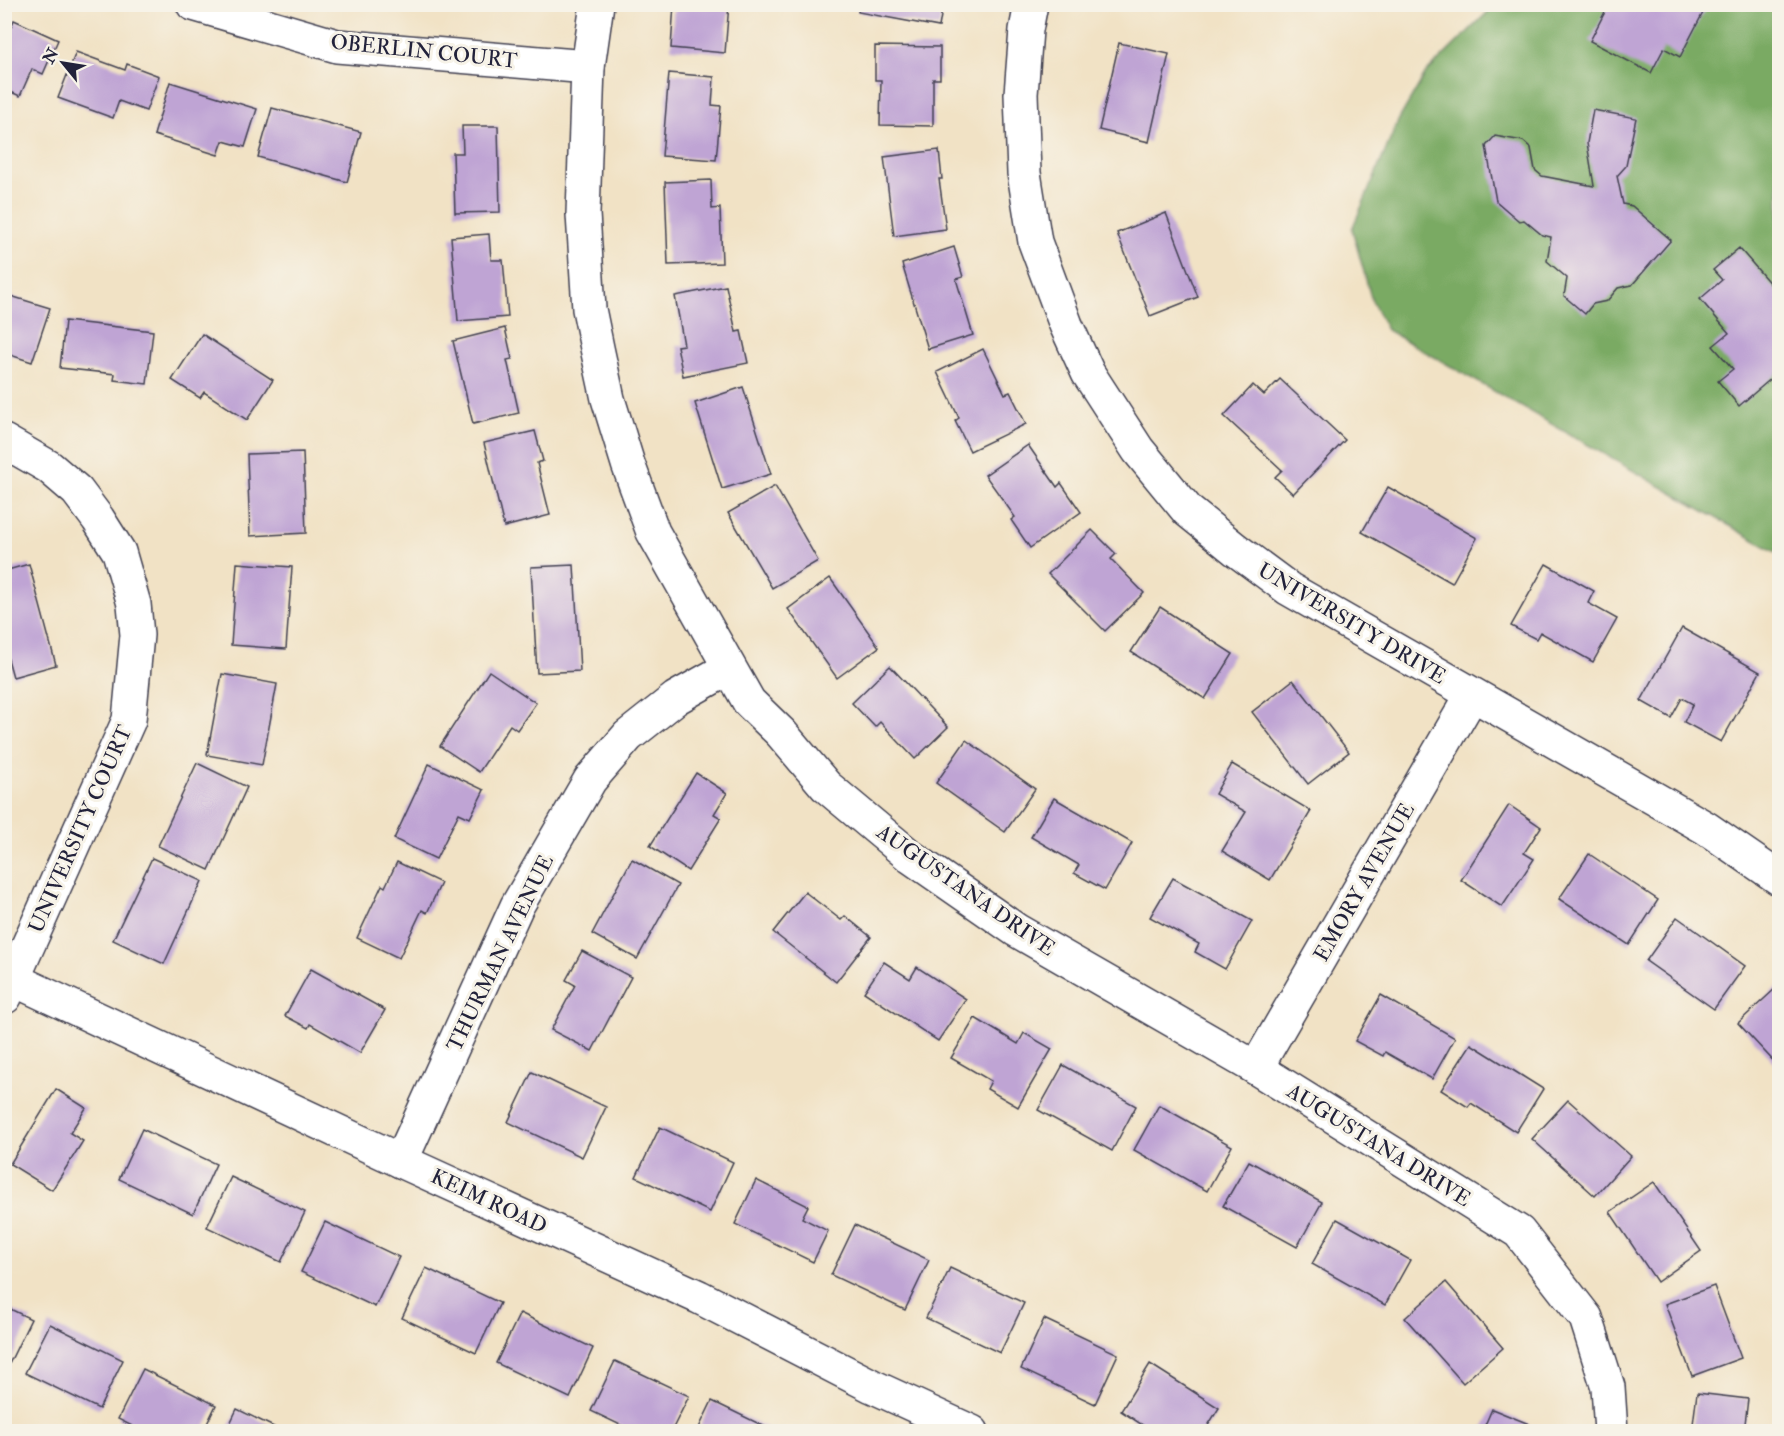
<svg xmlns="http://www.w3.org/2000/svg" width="1784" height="1436" font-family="'IM FELL Double Pica',serif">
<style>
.forest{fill:#7aaa64;stroke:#4e6650;stroke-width:1.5}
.building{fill:#bfa4d4}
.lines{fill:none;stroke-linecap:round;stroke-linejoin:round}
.street-casing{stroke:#413f50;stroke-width:36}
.street{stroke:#fff;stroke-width:33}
.labels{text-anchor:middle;stroke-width:6;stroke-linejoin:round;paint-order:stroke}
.street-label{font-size:21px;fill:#22223b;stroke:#f7f3e8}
</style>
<rect width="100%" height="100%" fill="#f7f3e8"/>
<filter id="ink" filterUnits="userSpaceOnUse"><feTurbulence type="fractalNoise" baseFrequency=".0167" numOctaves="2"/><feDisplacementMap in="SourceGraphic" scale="12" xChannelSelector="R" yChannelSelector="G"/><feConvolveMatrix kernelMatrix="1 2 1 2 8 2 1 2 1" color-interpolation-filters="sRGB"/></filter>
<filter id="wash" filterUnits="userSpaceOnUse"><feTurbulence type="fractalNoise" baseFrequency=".008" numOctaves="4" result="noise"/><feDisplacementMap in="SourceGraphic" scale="24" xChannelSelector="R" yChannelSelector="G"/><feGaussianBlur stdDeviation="1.35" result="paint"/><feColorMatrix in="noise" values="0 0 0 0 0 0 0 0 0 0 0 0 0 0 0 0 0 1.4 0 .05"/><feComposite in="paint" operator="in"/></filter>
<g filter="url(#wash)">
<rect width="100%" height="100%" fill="#f1e2c5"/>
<path class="forest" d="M 1495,5 L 1779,5 L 1779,554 L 1387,330 L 1372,301 L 1352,229 L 1399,119 L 1426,73 Z"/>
<g id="blocks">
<g class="building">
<path d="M 674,4 L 729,4 L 725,53 L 671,48 Z"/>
<path d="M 859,4 L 943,4 L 939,27 L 858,12 Z"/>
<path d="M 1609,4 L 1702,4 L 1706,7 L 1680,57 L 1664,48 L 1651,73 L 1590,41 Z"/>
<path d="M 14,20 L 58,40 L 43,74 L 32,69 L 20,96 L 4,89 L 4,24 L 11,27 Z"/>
<path d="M 1119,43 L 1169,54 L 1149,142 L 1099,130 Z"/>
<path d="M 875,46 L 940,47 L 940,79 L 933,79 L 933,126 L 880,125 L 881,80 L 875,80 Z"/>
<path d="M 76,52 L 125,70 L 127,64 L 159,76 L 146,111 L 119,101 L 113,118 L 58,98 Z"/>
<path d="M 669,73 L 714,77 L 712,105 L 721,106 L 716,160 L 662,156 Z"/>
<path d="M 170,82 L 257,109 L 245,147 L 223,141 L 218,155 L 154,135 Z"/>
<path d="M 272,108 L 361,132 L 347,182 L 258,157 Z"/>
<path d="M 1593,110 L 1636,118 L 1626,166 L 1617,176 L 1623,204 L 1632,206 L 1671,240 L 1632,285 L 1618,288 L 1607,301 L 1593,304 L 1585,314 L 1564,296 L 1567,278 L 1547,261 L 1551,237 L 1542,235 L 1524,220 L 1519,221 L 1496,201 L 1486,146 L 1495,136 L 1523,141 L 1531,148 L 1535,170 L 1542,176 L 1594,186 L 1587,143 Z"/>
<path d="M 462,126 L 498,126 L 500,212 L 455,213 L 453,153 L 463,153 Z"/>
<path d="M 939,150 L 942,179 L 939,179 L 946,229 L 894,236 L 884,157 Z"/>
<path d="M 711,180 L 712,209 L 720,208 L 722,263 L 668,265 L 665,182 Z"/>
<path d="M 1166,213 L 1198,297 L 1150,316 L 1117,233 Z"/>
<path d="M 489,234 L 491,260 L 503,260 L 508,317 L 458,321 L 451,237 Z"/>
<path d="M 954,247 L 963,277 L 956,279 L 973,335 L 928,349 L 902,264 Z"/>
<path d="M 1739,248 L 1780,295 L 1780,371 L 1739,406 L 1718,381 L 1733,369 L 1713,346 L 1729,333 L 1700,299 L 1722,280 L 1713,270 Z"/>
<path d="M 726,286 L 736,332 L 741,331 L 748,363 L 683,376 L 677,346 L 684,345 L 675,296 Z"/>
<path d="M 4,294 L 50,308 L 32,362 L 4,353 Z"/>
<path d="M 65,321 L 153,331 L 147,384 L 114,380 L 115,374 L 60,368 Z"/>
<path d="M 505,328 L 512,359 L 507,360 L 519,413 L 473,424 L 453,341 Z"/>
<path d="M 202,334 L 273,380 L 247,420 L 204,392 L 200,398 L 172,380 Z"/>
<path d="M 983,349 L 1005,394 L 1010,392 L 1026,424 L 970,451 L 955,421 L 959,418 L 937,372 Z"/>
<path d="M 1280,379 L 1345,440 L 1293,494 L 1275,477 L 1282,470 L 1224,416 L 1253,385 L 1264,395 Z"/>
<path d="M 743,387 L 771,474 L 722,489 L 695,403 Z"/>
<path d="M 535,431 L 543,461 L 537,463 L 550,515 L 504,527 L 484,443 Z"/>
<path d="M 1028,445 L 1057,487 L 1061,483 L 1081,512 L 1030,548 L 1011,520 L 1015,517 L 985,475 Z"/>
<path d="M 303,452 L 306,533 L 250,536 L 247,454 Z"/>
<path d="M 775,486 L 818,561 L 772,588 L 728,513 Z"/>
<path d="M 1388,487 L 1477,538 L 1452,583 L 1362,532 Z"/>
<path d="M 1092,530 L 1116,554 L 1111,559 L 1144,593 L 1105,631 L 1048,574 Z"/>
<path d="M 237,563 L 292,567 L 286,649 L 231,645 Z"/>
<path d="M 29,564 L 56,665 L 13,677 L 8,659 L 4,660 L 4,571 Z"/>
<path d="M 1546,564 L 1594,591 L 1588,603 L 1617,619 L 1593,662 L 1540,632 L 1536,639 L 1511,626 Z"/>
<path d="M 574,565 L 580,671 L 537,673 L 531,567 Z"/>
<path d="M 830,578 L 879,647 L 837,678 L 788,609 Z"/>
<path d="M 1160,607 L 1233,654 L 1205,699 L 1131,652 Z"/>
<path d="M 1682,628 L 1760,672 L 1721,742 L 1684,722 L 1693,704 L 1682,698 L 1671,718 L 1641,701 Z"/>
<path d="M 890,666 L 948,727 L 915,759 L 880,722 L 875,727 L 852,703 Z"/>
<path d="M 489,671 L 536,703 L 517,730 L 510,725 L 479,772 L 440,746 Z"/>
<path d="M 222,674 L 277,684 L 262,765 L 207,755 Z"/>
<path d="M 1293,680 L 1349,752 L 1308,784 L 1252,712 Z"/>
<path d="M 966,740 L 1035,789 L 1005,832 L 936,783 Z"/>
<path d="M 197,763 L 247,787 L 209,870 L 158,846 Z"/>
<path d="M 429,764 L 484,790 L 470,818 L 459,813 L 436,859 L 394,839 Z"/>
<path d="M 1232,764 L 1311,811 L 1270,880 L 1222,851 L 1246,812 L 1215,794 Z"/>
<path d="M 696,773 L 727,793 L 714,814 L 721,818 L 688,871 L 650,846 Z"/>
<path d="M 1054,798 L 1132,843 L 1105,890 L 1074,873 L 1079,865 L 1031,837 Z"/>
<path d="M 1509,805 L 1541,827 L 1524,853 L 1534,859 L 1502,907 L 1461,880 Z"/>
<path d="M 1589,854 L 1658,900 L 1629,945 L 1559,899 Z"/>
<path d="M 152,858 L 202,881 L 164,964 L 113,940 Z"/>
<path d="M 632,859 L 678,885 L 637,959 L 592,934 Z"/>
<path d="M 397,862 L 441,883 L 427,913 L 422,910 L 399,958 L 357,938 L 382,885 L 385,887 Z"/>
<path d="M 1173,878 L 1252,921 L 1225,969 L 1195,952 L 1199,944 L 1150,917 Z"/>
<path d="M 805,892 L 841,920 L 845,916 L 871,937 L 836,982 L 773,932 Z"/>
<path d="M 1677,917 L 1745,966 L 1714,1009 L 1646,961 Z"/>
<path d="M 582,951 L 631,977 L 592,1051 L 551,1030 L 575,985 L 566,980 Z"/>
<path d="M 884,962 L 910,979 L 917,967 L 966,999 L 938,1041 L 864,992 Z"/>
<path d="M 311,969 L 385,1010 L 360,1053 L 310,1024 L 308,1028 L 285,1016 Z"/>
<path d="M 1777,987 L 1780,990 L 1780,1068 L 1738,1023 Z"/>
<path d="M 1381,995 L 1455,1038 L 1432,1079 L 1385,1052 L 1383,1056 L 1355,1041 Z"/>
<path d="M 975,1018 L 1018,1044 L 1024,1033 L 1052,1049 L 1018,1107 L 987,1089 L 991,1081 L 951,1058 Z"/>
<path d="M 1471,1044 L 1543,1089 L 1516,1132 L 1471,1103 L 1468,1107 L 1441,1090 Z"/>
<path d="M 1063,1065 L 1136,1106 L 1112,1151 L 1038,1110 Z"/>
<path d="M 532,1072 L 606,1107 L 582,1157 L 508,1122 Z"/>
<path d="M 56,1089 L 86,1108 L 70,1133 L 83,1141 L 52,1190 L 10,1164 Z"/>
<path d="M 1568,1100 L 1631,1156 L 1595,1196 L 1532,1139 Z"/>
<path d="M 1159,1105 L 1232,1146 L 1207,1191 L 1134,1150 Z"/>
<path d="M 660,1127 L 733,1162 L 710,1212 L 636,1177 Z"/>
<path d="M 142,1129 L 216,1164 L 193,1214 L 119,1179 Z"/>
<path d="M 1249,1161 L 1322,1202 L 1297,1247 L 1223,1206 Z"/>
<path d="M 231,1177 L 305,1212 L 281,1262 L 207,1227 Z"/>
<path d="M 756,1180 L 808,1206 L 802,1218 L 828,1231 L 813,1262 L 735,1224 Z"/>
<path d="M 1654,1182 L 1701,1251 L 1657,1282 L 1610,1212 Z"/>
<path d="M 1337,1219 L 1410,1260 L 1385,1305 L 1312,1264 Z"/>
<path d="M 325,1222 L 399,1257 L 375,1307 L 301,1272 Z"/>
<path d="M 855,1225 L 929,1260 L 905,1310 L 831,1275 Z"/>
<path d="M 426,1268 L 500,1303 L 476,1353 L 402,1318 Z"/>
<path d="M 950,1268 L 1024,1303 L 1000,1353 L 926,1318 Z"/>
<path d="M 1446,1282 L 1503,1348 L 1463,1383 L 1405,1318 Z"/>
<path d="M 1714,1286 L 1741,1358 L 1692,1376 L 1665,1304 Z"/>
<path d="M 4,1306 L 31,1319 L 7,1368 L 4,1367 Z"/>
<path d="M 520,1313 L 593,1348 L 570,1398 L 496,1363 Z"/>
<path d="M 1044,1319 L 1118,1354 L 1095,1404 L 1021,1369 Z"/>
<path d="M 50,1324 L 123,1360 L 99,1409 L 25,1373 Z"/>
<path d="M 615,1361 L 689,1396 L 671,1432 L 635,1432 L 591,1411 Z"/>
<path d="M 1150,1364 L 1219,1408 L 1204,1432 L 1153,1432 L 1121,1411 Z"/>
<path d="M 143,1369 L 216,1405 L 203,1432 L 144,1432 L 118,1419 Z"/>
<path d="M 1697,1393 L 1748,1399 L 1744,1432 L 1692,1432 Z"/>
<path d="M 712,1401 L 776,1432 L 697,1432 Z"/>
<path d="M 237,1409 L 284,1432 L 226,1432 Z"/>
<path d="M 1492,1409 L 1529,1424 L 1526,1432 L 1482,1432 Z"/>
</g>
</g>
</g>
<g filter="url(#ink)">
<use href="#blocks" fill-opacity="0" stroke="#413f50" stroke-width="1.5"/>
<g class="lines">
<g class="street-casing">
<g id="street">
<path d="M 193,4 L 337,46 L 588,67"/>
<path d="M 597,4 L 588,67 L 583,214 L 589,309 L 597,348 L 608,399 L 628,464 L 653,532 L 749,702 L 781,733 L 826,786 L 911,857 L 1016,930 L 1256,1068 L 1519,1232 L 1586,1318 L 1608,1387 L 1611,1432"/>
<path d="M 1031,4 L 1026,30 L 1021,94 L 1024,173 L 1035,242 L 1066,325 L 1088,373 L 1138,450 L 1188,511 L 1235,549 L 1289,589 L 1706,828 L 1780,879"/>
<path d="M 4,441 L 49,467 L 77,491 L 98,519 L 119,552 L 134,604 L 137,635 L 129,720 L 5,997"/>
<path d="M 4,975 L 401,1161 L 699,1297 L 872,1386 L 972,1432"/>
<path d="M 1256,1068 L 1472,695"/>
<path d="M 401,1161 L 517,906 L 590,780 L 628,736 L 676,698 L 729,668"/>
</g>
</g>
<use href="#street" class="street"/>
</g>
</g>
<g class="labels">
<g class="street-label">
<text transform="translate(424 51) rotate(6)" y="7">OBERLIN COURT</text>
<text transform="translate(1352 623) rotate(31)" y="7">UNIVERSITY DRIVE</text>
<text transform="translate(80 829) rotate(-66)" y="7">UNIVERSITY COURT</text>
<text transform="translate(1364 882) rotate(-60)" y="7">EMORY AVENUE</text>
<text transform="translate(966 890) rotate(35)" y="7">AUGUSTANA DRIVE</text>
<text transform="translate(500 953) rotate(-64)" y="7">THURMAN AVENUE</text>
<text transform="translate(1379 1145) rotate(32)" y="7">AUGUSTANA DRIVE</text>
<text transform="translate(489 1201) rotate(25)" y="7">KEIM ROAD</text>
</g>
</g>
<rect width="1784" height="1436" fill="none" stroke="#f7f3e8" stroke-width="24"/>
<g transform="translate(63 63) rotate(300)" stroke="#f7f3e8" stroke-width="4.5" paint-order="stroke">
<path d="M0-4.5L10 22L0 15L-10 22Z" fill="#22223b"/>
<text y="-9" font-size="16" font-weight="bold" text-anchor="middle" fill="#22223b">N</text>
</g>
</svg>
